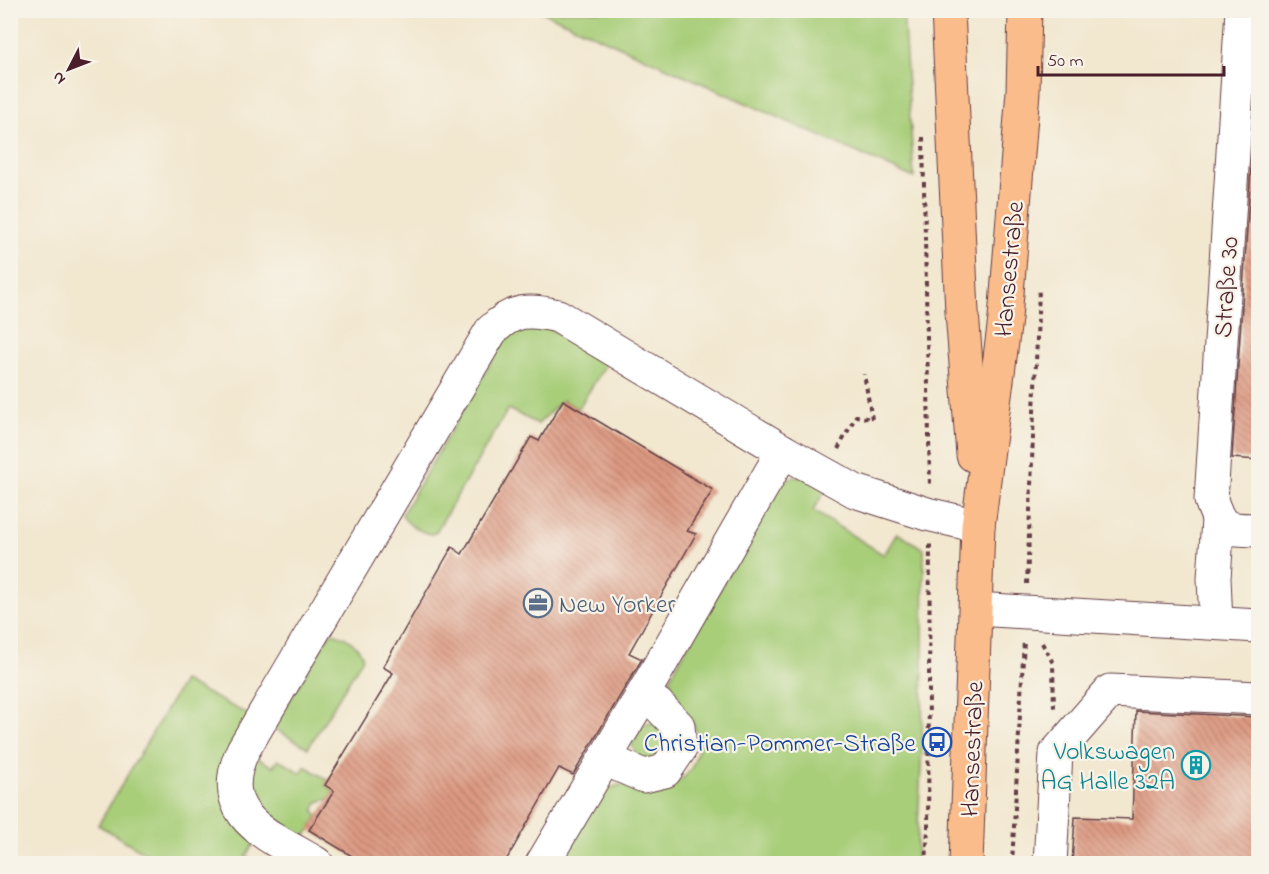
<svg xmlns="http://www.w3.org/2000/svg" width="1269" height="874" font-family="'Indie Flower',sans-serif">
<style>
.grass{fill:#a8ce79;stroke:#797652;stroke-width:1.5}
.building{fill:url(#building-back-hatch)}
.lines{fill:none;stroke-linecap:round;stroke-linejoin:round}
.minor-casing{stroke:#633d44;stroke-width:35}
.major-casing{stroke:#633d44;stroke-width:35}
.path{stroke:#633d44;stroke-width:4;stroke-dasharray:4.5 4.5;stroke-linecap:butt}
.minor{stroke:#fff;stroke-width:33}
.major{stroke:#fabc8b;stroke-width:33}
.labels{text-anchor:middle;stroke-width:4.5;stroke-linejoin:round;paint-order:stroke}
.street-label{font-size:26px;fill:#4a1f2b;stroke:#f7f3e8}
.service-label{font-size:26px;fill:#4e5e75;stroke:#f7f3e8;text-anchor:start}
.transit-label{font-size:26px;fill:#164399;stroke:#f7f3e8;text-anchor:end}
.culture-label{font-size:26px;fill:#0d838f;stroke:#f7f3e8;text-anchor:end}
</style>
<defs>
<pattern id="building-back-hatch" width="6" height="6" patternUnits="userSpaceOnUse" patternTransform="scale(1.5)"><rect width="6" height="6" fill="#dd9a82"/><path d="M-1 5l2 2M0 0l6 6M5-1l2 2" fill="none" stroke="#b57d6b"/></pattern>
</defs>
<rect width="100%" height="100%" fill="#f7f3e8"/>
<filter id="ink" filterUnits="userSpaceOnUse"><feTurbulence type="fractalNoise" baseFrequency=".0167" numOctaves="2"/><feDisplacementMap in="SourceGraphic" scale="12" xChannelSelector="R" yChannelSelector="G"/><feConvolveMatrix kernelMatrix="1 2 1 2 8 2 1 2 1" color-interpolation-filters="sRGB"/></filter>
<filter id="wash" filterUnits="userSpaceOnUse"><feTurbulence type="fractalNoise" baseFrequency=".008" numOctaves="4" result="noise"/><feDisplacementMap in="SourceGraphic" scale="24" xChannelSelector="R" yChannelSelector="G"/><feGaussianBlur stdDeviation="1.35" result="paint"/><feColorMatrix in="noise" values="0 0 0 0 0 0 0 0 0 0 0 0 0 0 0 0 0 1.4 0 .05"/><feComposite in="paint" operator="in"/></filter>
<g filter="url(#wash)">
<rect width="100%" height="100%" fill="#f2e7cf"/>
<g class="grass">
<path d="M 540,11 L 903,11 L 914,178 Z"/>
<path d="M 544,325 L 606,360 L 606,364 L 578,409 L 563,400 L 538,424 L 508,409 L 436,532 L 433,534 C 423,534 406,524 402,515 L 405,509 L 505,339 L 518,328 Z"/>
<path d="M 794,477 L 804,477 L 826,489 L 813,511 L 884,555 L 897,533 L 924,549 L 922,748 L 916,863 L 555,864 C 567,844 588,799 608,789 C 636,774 678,803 694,762 C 696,756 700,746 699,740 C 695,717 673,703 670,678 L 777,487 L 785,480 Z"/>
<path d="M 330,633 C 343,634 360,645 363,658 L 308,748 L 273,728 Z"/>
<path d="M 183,681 L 253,717 L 234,746 L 256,840 L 246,856 L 258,863 L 162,863 L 98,825 Z"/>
<path d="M 656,722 L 669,729 L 662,764 L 637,758 L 632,744 L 642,725 Z"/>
<path d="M 256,757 L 273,767 L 278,759 L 301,773 L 305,766 L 328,780 L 325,785 L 334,791 L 329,799 L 317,802 L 314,811 L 318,816 L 302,842 L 253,806 L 247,772 Z"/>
</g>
<g id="blocks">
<g class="building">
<path d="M 1252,153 L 1258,153 L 1258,460 L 1232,458 Z"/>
<path d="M 563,400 L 713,490 L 687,531 L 696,534 L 629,653 L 642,659 L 633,674 L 573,775 L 559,768 L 504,864 L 365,864 L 309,830 L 334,791 L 325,785 L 393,673 L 383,667 L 452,547 L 462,554 L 531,437 L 539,441 Z"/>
<path d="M 1136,711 L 1258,717 L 1258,864 L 1072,864 L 1075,817 L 1132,819 Z"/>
</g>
</g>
</g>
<g filter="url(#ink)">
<use href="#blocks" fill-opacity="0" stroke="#633d44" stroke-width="1.5"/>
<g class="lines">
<g class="minor-casing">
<g id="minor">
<path d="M 1242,10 L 1211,500 C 1222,532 1227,529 1258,530"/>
<path d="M 976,609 L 1258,626"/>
<path d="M 1216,623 L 1214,578 L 1218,520"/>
<path d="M 605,759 L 644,776 L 665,771 L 680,749 L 678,726 L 657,704 L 642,696"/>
<path d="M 317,864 C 269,835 212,817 243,750 L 491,331 C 513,309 529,309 558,316 L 783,451 L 855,491 L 927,514 L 978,526"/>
<path d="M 542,864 L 642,696 L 783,451"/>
<path d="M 1050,864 L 1056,753 L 1110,691 L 1258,698"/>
</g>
</g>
<g class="major-casing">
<g id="major">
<path d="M 948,10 L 962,312 L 973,455"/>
<path d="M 966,864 L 978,526 L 1005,319 L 1023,91 L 1025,10"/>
</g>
</g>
<g class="path">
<path d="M 923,137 L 930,487"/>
<path d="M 838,449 L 856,416 L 872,419 L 864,374"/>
<path d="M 1027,584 L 1039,289"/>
<path d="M 1042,643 L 1053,663 L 1054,710"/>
<path d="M 926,864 L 928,828 L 930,542"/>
<path d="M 1012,864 L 1024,640"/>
</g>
<use href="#minor" class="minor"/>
<use href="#major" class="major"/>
</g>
</g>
<defs>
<g id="office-ring" transform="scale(1.5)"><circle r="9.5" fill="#f7f3e8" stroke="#5c6f8a" stroke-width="1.5"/><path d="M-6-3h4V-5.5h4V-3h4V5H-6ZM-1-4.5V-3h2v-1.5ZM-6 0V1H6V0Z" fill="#5c6f8a"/></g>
<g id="bus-ring" transform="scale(1.5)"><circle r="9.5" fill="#f7f3e8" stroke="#1a4fb4" stroke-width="1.5"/><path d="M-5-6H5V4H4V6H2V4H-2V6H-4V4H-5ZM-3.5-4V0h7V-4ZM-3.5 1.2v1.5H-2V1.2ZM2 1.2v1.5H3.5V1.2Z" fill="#1a4fb4"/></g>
<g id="building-ring" transform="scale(1.5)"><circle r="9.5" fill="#f7f3e8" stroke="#0f9aa8" stroke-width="1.5"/><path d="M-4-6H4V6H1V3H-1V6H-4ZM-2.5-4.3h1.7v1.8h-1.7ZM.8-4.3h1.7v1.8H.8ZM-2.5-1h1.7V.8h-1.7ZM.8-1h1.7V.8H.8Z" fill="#0f9aa8"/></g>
</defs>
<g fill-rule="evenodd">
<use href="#office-ring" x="538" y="603"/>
<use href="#bus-ring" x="937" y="742"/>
<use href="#building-ring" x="1196" y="765"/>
</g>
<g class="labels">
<g class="street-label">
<text transform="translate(1008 269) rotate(-85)" y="9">Hansestraße</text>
<text transform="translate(1225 287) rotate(-86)" y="9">Straße 30</text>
<text transform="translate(971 749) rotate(-88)" y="9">Hansestraße</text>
</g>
<g class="service-label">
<text x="559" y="612">New Yorker</text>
</g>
<g class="transit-label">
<text x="916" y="751">Christian-Pommer-Straße</text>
</g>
<g class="culture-label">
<text x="1175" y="759">Volkswagen<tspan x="1175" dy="30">AG Halle 32A</tspan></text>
</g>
</g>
<rect width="1269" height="874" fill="none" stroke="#f7f3e8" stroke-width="36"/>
<g transform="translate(69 69) rotate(228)" stroke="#f7f3e8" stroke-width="4.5" paint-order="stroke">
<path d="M0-4.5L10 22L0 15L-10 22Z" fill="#4a1f2b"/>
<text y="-9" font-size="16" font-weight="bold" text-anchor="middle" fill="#4a1f2b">N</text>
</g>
<path d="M1038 66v9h186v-9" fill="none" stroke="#4a1f2b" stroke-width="3"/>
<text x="1047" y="66" font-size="18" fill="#4a1f2b" stroke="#f7f3e8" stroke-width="4.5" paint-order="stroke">50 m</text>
</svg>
